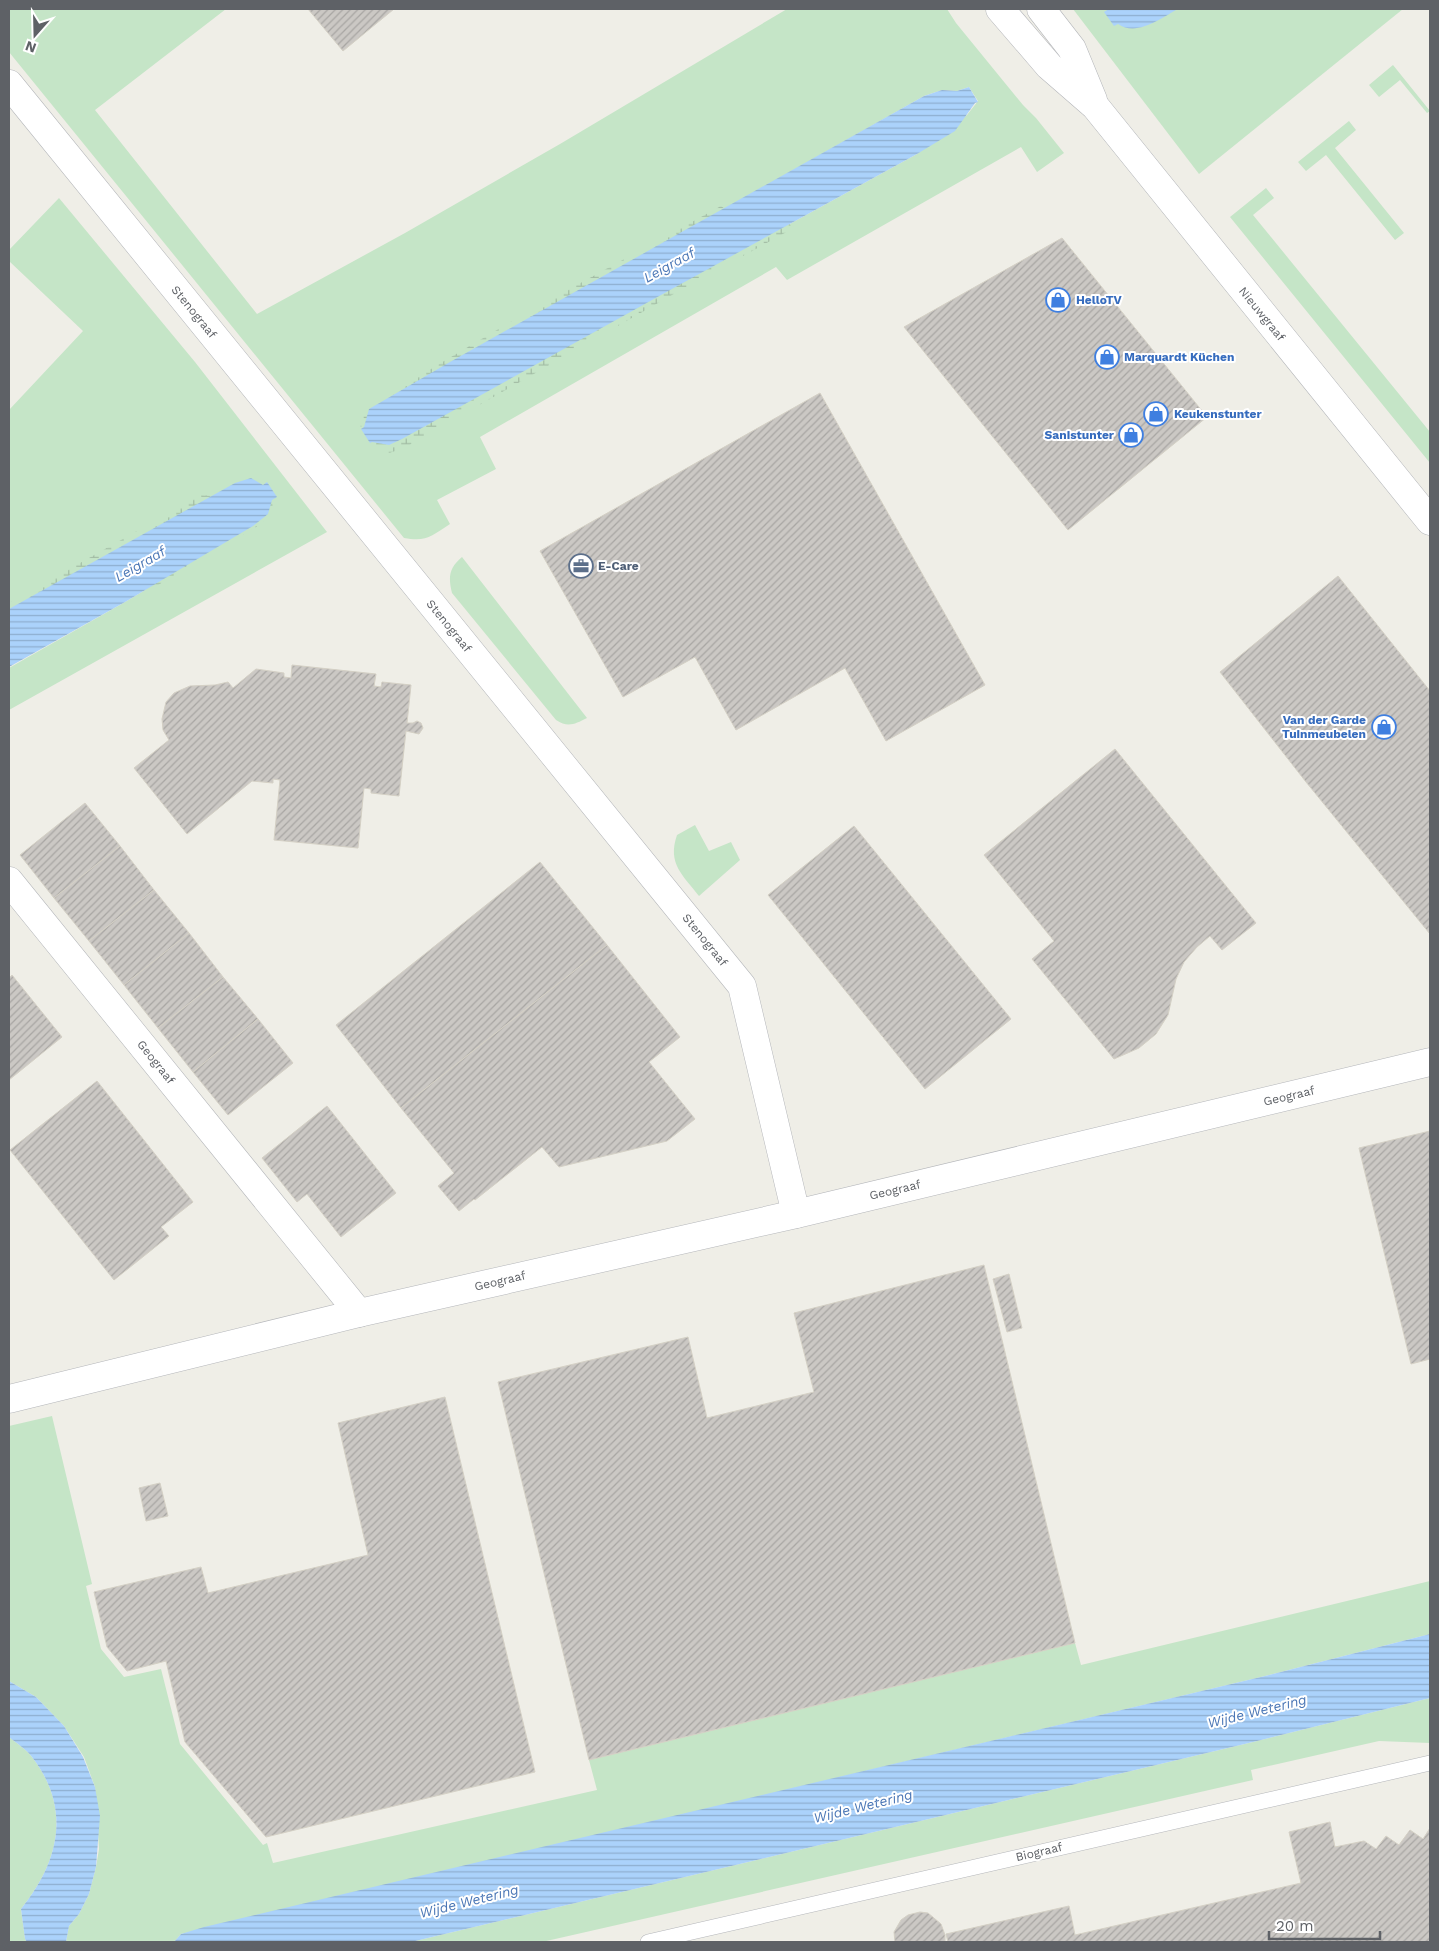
<svg xmlns="http://www.w3.org/2000/svg" width="1439" height="1951" font-family="'Work Sans',sans-serif">
<style>
.grass{fill:#c5e5c7;fill-rule:evenodd}
.wetland{fill:url(#wetland-marsh)}
.water{fill:url(#water-rules)}
.building{fill:url(#building-hatch);stroke:#d4d0c5}
.lines{fill:none;stroke-linecap:round;stroke-linejoin:round}
.service-casing{stroke:#b4b6ba;stroke-width:16}
.minor-casing{stroke:#b4b6ba;stroke-width:29}
.tertiary-casing{stroke:#b4b6ba;stroke-width:29}
.service{stroke:#fff;stroke-width:15}
.minor{stroke:#fff;stroke-width:28}
.tertiary{stroke:#fff;stroke-width:28}
.labels{text-anchor:middle;stroke-width:4;stroke-linejoin:round;paint-order:stroke}
.shop-label{font-size:12px;font-weight:bold;fill:#366cbe;stroke:#fff;text-anchor:start}
.street-label{font-size:12px;fill:#5e6166;stroke:#fff}
.service-label{font-size:12px;font-weight:bold;fill:#4e5e75;stroke:#fff;text-anchor:start}
.water-label{font-size:14px;font-style:italic;fill:#4b77b6;stroke:#fff}
</style>
<defs>
<pattern id="wetland-marsh" width="20" height="14" patternUnits="userSpaceOnUse" patternTransform="scale(1.25)"><rect width="20" height="14" fill="#c5e5c7"/><path d="M1 5h8M5 5V1M11 12h8M15 12V8" fill="none" stroke="#a3bda5"/></pattern>
<pattern id="water-rules" width="6" height="5" patternUnits="userSpaceOnUse" patternTransform="scale(1.25)"><rect width="6" height="5" fill="#abd2fb"/><path d="M0 2.5h6" fill="none" stroke="#8eaecf"/></pattern>
<pattern id="building-hatch" width="6" height="6" patternUnits="userSpaceOnUse" patternTransform="scale(1.25)"><rect width="6" height="6" fill="#cbc8c4"/><path d="M-1 1l2-2M0 6l6-6M5 7l2-2" fill="none" stroke="#a8a6a3"/></pattern>
</defs>
<rect width="100%" height="100%" fill="#efeee7"/>
<g class="grass">
<path d="M 9,9 L 226,9 L 95,110 L 257,314 L 405,233 L 560,144 L 787,9 L 947,9 L 956,23 L 1023,105 L 1036,118 L 1064,153 L 1037,172 L 1021,147 L 787,280 L 776,267 L 480,437 L 496,469 L 437,500 L 450,524 C 431,536 427,542 404,538 L 9,52 ZM 969,87 L 978,101 L 967,115 L 917,154 L 661,295 L 372,442 L 364,427 L 695,226 L 924,96 L 942,90 L 957,91 Z"/>
<path d="M 1073,9 L 1403,9 L 1199,174 Z"/>
<path d="M 1393,65 L 1430,111 L 1427,113 L 1400,80 L 1379,97 L 1369,85 Z"/>
<path d="M 1349,121 L 1356,130 L 1335,148 L 1404,233 L 1395,240 L 1326,155 L 1306,171 L 1298,162 Z"/>
<path d="M 1266,188 L 1274,198 L 1253,215 L 1430,432 L 1430,463 L 1230,217 Z"/>
<path d="M 59,198 L 195,362 L 327,532 L 9,710 L 9,668 L 125,602 L 253,526 L 263,485 L 9,609 L 9,410 L 83,331 L 9,261 L 9,250 Z"/>
<path d="M 462,557 L 587,718 C 575,724 568,728 556,720 L 452,593 C 448,577 449,568 462,557 Z"/>
<path d="M 695,825 L 709,851 L 731,842 L 740,860 L 699,896 C 683,875 667,864 677,835 Z"/>
<path d="M 52,1416 L 92,1584 L 86,1586 L 101,1649 L 124,1677 L 161,1669 L 180,1744 L 263,1845 L 267,1843 L 273,1863 L 597,1790 L 589,1760 L 1075,1643 L 1081,1665 L 1430,1581 L 1430,1634 L 1265,1676 L 181,1934 L 174,1942 L 66,1942 L 69,1926 L 79,1914 L 89,1894 L 96,1867 L 99,1849 L 95,1787 L 84,1757 L 64,1726 L 36,1697 L 9,1681 L 9,1426 Z"/>
<path d="M 1430,1698 L 1430,1743 L 1379,1741 L 1251,1770 L 1253,1780 L 542,1942 L 411,1942 L 1253,1742 Z"/>
<path d="M 9,1737 C 16,1743 26,1749 32,1757 C 72,1809 59,1862 21,1909 L 25,1939 L 27,1942 L 9,1942 Z"/>
</g>
<g class="wetland">
<path d="M 721,206 L 729,212 L 361,429 C 359,414 367,408 378,400 L 524,314 Z"/>
<path d="M 787,218 L 792,229 L 672,295 L 406,447 C 390,453 382,458 370,443 Z"/>
<path d="M 201,495 L 211,496 L 9,626 L 9,603 Z"/>
<path d="M 272,500 L 273,512 L 261,524 L 148,591 L 139,584 Z"/>
</g>
<g class="water">
<path d="M 1109,9 L 1178,9 C 1161,18 1137,37 1118,24 L 1114,26 L 1104,12 Z"/>
<path d="M 969,87 L 978,102 L 975,103 L 955,131 L 917,154 L 661,295 L 402,439 L 389,445 L 372,442 L 370,443 L 361,429 L 364,427 L 369,409 L 450,362 L 924,96 L 942,90 L 957,91 Z"/>
<path d="M 251,478 L 263,485 L 267,482 L 277,497 L 272,500 L 268,514 L 253,526 L 125,602 L 9,667 L 9,609 L 235,483 Z"/>
<path d="M 1430,1634 L 1430,1698 L 1253,1742 L 411,1942 L 174,1942 L 181,1934 L 204,1927 L 1265,1676 Z"/>
<path d="M 9,1681 L 36,1697 L 64,1726 L 83,1757 L 95,1787 L 100,1816 L 96,1867 L 89,1894 L 79,1914 L 69,1926 L 66,1942 L 27,1942 L 25,1939 L 21,1909 C 59,1862 72,1809 32,1757 C 26,1749 16,1743 9,1737 Z"/>
</g>
<g class="building">
<path d="M 308,9 L 394,9 L 343,51 Z"/>
<path d="M 1062,238 L 1207,417 L 1068,530 L 904,327 Z"/>
<path d="M 820,393 L 985,685 L 886,741 L 845,668 L 736,730 L 695,657 L 623,697 L 540,551 Z"/>
<path d="M 1338,576 L 1430,691 L 1430,934 L 1306,782 L 1220,672 Z"/>
<path d="M 292,665 L 376,674 L 374,686 L 381,687 L 382,682 L 411,685 L 407,723 L 413,723 L 417,721 L 421,723 L 423,728 L 419,734 L 406,731 L 399,796 L 371,793 L 371,789 L 364,788 L 358,848 L 274,840 L 280,780 L 273,779 L 273,783 L 252,781 L 187,834 L 134,768 L 169,740 L 163,730 L 162,719 L 166,702 L 174,693 L 190,686 L 215,685 L 228,682 L 233,688 L 256,669 L 284,673 L 284,677 L 291,678 Z"/>
<path d="M 1115,749 L 1256,923 L 1222,950 L 1210,936 L 1197,947 L 1184,962 L 1176,979 L 1168,1015 L 1156,1034 L 1139,1048 L 1114,1059 L 1032,959 L 1054,941 L 984,855 Z"/>
<path d="M 85,803 L 120,846 L 54,898 L 20,855 Z"/>
<path d="M 854,826 L 1011,1019 L 925,1089 L 768,895 Z"/>
<path d="M 120,846 L 154,890 L 89,941 L 54,898 Z"/>
<path d="M 540,862 L 607,945 L 401,1108 L 336,1025 Z"/>
<path d="M 154,890 L 189,933 L 124,985 L 89,941 Z"/>
<path d="M 189,933 L 223,977 L 158,1028 L 124,985 Z"/>
<path d="M 607,945 L 680,1037 L 649,1062 L 695,1119 L 667,1141 L 559,1167 L 542,1147 L 475,1200 L 474,1199 L 459,1211 L 438,1186 L 454,1173 L 401,1108 Z"/>
<path d="M 12,975 L 62,1037 L 9,1080 L 9,978 Z"/>
<path d="M 223,977 L 258,1019 L 193,1072 L 158,1028 Z"/>
<path d="M 258,1019 L 293,1063 L 228,1115 L 193,1072 Z"/>
<path d="M 97,1081 L 193,1202 L 161,1227 L 169,1236 L 114,1280 L 10,1150 Z"/>
<path d="M 327,1106 L 396,1193 L 341,1237 L 307,1194 L 297,1202 L 262,1158 Z"/>
<path d="M 1430,1131 L 1430,1359 L 1411,1364 L 1359,1148 Z"/>
<path d="M 984,1265 L 1075,1643 L 589,1760 L 498,1382 L 688,1337 L 707,1418 L 814,1392 L 794,1313 Z"/>
<path d="M 1009,1274 L 1022,1328 L 1007,1332 L 993,1279 Z"/>
<path d="M 445,1397 L 535,1772 L 266,1837 L 185,1742 L 166,1661 L 127,1671 L 107,1647 L 94,1592 L 201,1567 L 208,1593 L 368,1555 L 338,1423 Z"/>
<path d="M 160,1483 L 168,1516 L 146,1521 L 139,1488 Z"/>
<path d="M 1330,1822 L 1335,1847 L 1364,1841 L 1376,1849 L 1386,1836 L 1399,1845 L 1410,1830 L 1423,1839 L 1430,1828 L 1430,1942 L 948,1942 L 946,1934 L 1069,1906 L 1075,1935 L 1301,1883 L 1289,1832 Z"/>
<path d="M 920,1912 L 928,1913 L 941,1924 L 945,1935 L 945,1942 L 895,1942 L 894,1932 L 901,1920 L 908,1915 Z"/>
</g>
<g class="lines">
<g class="service-casing">
<path id="service" d="M 648,1942 L 1430,1763"/>
</g>
<g class="minor-casing">
<g id="minor">
<path d="M 9,84 L 742,986 L 796,1214"/>
<path d="M 9,881 L 359,1313"/>
<path d="M 9,1399 L 359,1313 L 796,1214 L 1430,1062"/>
</g>
</g>
<g class="tertiary-casing">
<g id="tertiary">
<path d="M 1000,9 L 1049,66 L 1095,106 L 1430,521"/>
<path d="M 1041,9 L 1072,49 L 1093,100"/>
</g>
</g>
<use href="#service" class="service"/>
<use href="#minor" class="minor"/>
<use href="#tertiary" class="tertiary"/>
</g>
<defs>
<g id="shop-ring" transform="scale(1.25)"><circle r="9.5" fill="#fff" stroke="#3f7fe0" stroke-width="1.5"/><path d="M-5-2.5h2.3a2.7 3.5 0 0 1 5.4 0H5L5.5 6h-11ZM-1.5-2.5h3a1.5 2.3 0 0 0-3 0Z" fill="#3f7fe0"/></g>
<g id="office-ring" transform="scale(1.25)"><circle r="9.5" fill="#fff" stroke="#5c6f8a" stroke-width="1.5"/><path d="M-6-3h4V-5.5h4V-3h4V5H-6ZM-1-4.5V-3h2v-1.5ZM-6 0V1H6V0Z" fill="#5c6f8a"/></g>
</defs>
<g fill-rule="evenodd">
<use href="#shop-ring" x="1058" y="300"/>
<use href="#shop-ring" x="1107" y="357"/>
<use href="#shop-ring" x="1156" y="414"/>
<use href="#shop-ring" x="1131" y="435"/>
<use href="#office-ring" x="581" y="566"/>
<use href="#shop-ring" x="1384" y="727"/>
</g>
<g class="labels">
<g class="shop-label">
<text x="1076" y="304">HelloTV</text>
<text x="1124" y="361">Marquardt Küchen</text>
<text x="1174" y="418">Keukenstunter</text>
<text x="1114" y="439" text-anchor="end">Sanistunter</text>
<text x="1366" y="724" text-anchor="end">Van der Garde<tspan x="1366" dy="14">Tuinmeubelen</tspan></text>
</g>
<g class="street-label">
<text transform="translate(194 312) rotate(51)" y="4">Stenograaf</text>
<text transform="translate(1262 314) rotate(51)" y="4">Nieuwgraaf</text>
<text transform="translate(449 626) rotate(51)" y="4">Stenograaf</text>
<text transform="translate(705 940) rotate(51)" y="4">Stenograaf</text>
<text transform="translate(156 1062) rotate(51)" y="4">Geograaf</text>
<text transform="translate(1289 1096) rotate(-13)" y="4">Geograaf</text>
<text transform="translate(895 1190) rotate(-13)" y="4">Geograaf</text>
<text transform="translate(500 1281) rotate(-13)" y="4">Geograaf</text>
<text transform="translate(1039 1852) rotate(-13)" y="4">Biograaf</text>
</g>
<g class="service-label">
<text x="598" y="570">E-Care</text>
</g>
<g class="water-label">
<text transform="translate(669 265) rotate(-29)" y="5">Leigraaf</text>
<text transform="translate(140 564) rotate(-30)" y="5">Leigraaf</text>
<text transform="translate(1257 1711) rotate(-14)" y="5">Wijde Wetering</text>
<text transform="translate(863 1806) rotate(-14)" y="5">Wijde Wetering</text>
<text transform="translate(469 1901) rotate(-14)" y="5">Wijde Wetering</text>
</g>
</g>
<rect width="1439" height="1951" fill="none" stroke="#5e6166" stroke-width="20"/>
<g transform="translate(35 35) rotate(200)" stroke="#ffffff" stroke-width="4" paint-order="stroke">
<path d="M0-4L9 19L0 12L-9 19Z" fill="#5e6166"/>
<text y="-8" font-size="14" font-weight="bold" text-anchor="middle" fill="#5e6166">N</text>
</g>
<path d="M1269 1931v8h111v-8" fill="none" stroke="#5e6166" stroke-width="2.5"/>
<text x="1276" y="1931" font-size="15" fill="#5e6166" stroke="#ffffff" stroke-width="4" paint-order="stroke">20 m</text>
</svg>
